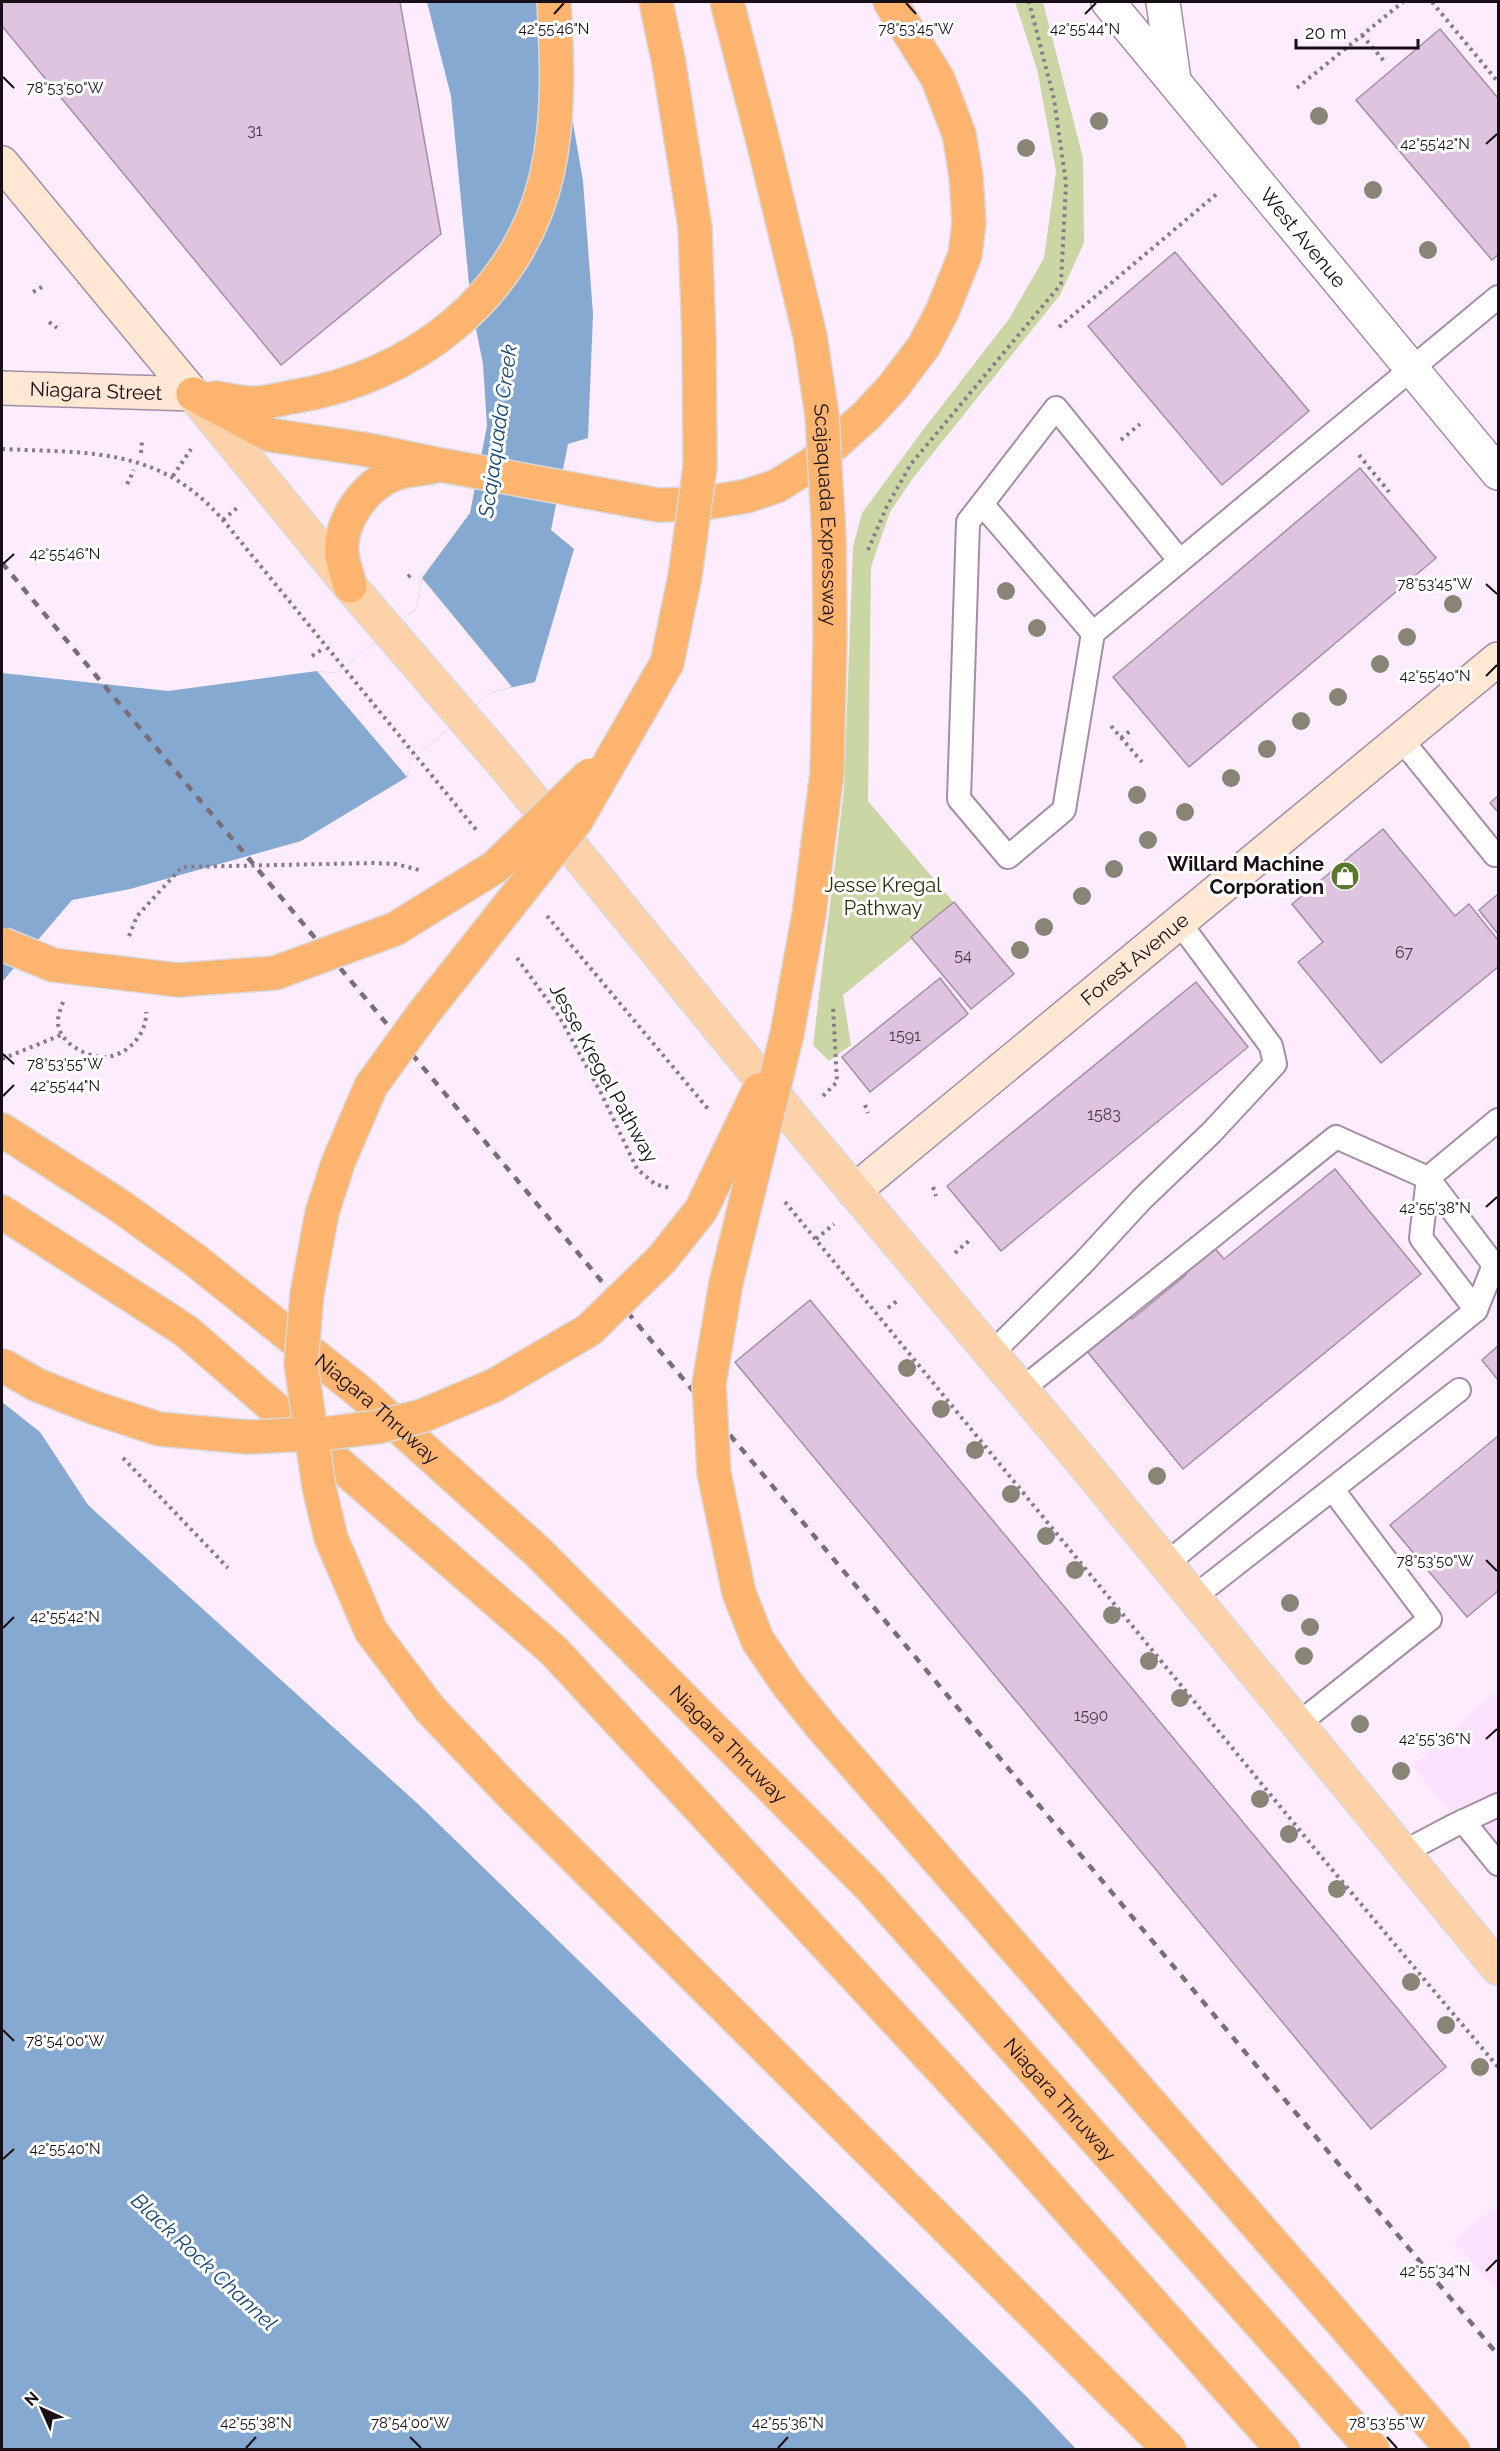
<svg xmlns="http://www.w3.org/2000/svg" width="1500" height="2451" font-family="Raleway,sans-serif">
<style>
.built{fill:#fbe1fc}
.green{fill:#cad6a4}
.water{fill:#85a9d0}
.pier{fill:#fcecfd}
.building{fill:#dec4de;stroke:#a78ea7;stroke-width:1.5}
.lines{fill:none;stroke-linecap:round;stroke-linejoin:round}
.lane-casing{stroke:#a58da6;stroke-width:26}
.street-casing{stroke:#a58da6;stroke-width:36}
.secondary-casing{stroke:#a58da6;stroke-width:36}
.primary-casing{stroke:#dad8da;stroke-width:36}
.highway-casing{stroke:#dad8da;stroke-width:36}
.path{stroke:#887b88;stroke-width:4;stroke-dasharray:3 4.5;stroke-linecap:butt}
.lane{stroke:#fff;stroke-width:22}
.street{stroke:#fff;stroke-width:33}
.secondary{stroke:#fee8d4;stroke-width:33}
.primary{stroke:#fdd2a9;stroke-width:33}
.highway{stroke:#fcb46f;stroke-width:33}
.rail{stroke:#796d7a;stroke-width:4.5;stroke-dasharray:8 8;stroke-linecap:butt}
.highway-bridge-casing{stroke:#dad8da;stroke-width:36;stroke-linecap:butt}
.highway-bridge{stroke:#fcb46f;stroke-width:33}
.tree{fill:#888576}
.ticks{fill:none;stroke:#170e17;stroke-width:2}
.labels{text-anchor:middle;stroke-width:6;stroke-linejoin:round;paint-order:stroke}
.number-label{font-size:16px;fill:#493c49}
.street-label{font-size:20px;fill:#170e17;stroke:#fff}
.poi-label{font-size:20px;font-weight:bold;fill:#170e17;stroke:#fff;text-anchor:end}
.park-label{font-size:20px;fill:#293008;stroke:#fff}
.water-label{font-size:21px;font-style:italic;fill:#124677;stroke:#fff}
.ticks-label{font-size:15px;text-anchor:middle;fill:#170e17;stroke:#fff;stroke-width:6;stroke-linejoin:round;paint-order:stroke}
</style>
<rect width="100%" height="100%" fill="#fcecfd"/>
<g class="built">
<path d="M 1498,1690 L 1498,1870 L 1413,1766 Z"/>
<path d="M 1498,2204 L 1498,2292 L 1454,2241 Z"/>
</g>
<path class="green" d="M 1015,2 L 1043,2 L 1083,158 L 1084,243 L 1060,295 L 913,478 L 890,512 L 871,567 L 868,801 L 955,904 L 843,995 L 851,1045 L 829,1061 L 813,1045 L 844,790 L 853,547 L 862,513 L 923,430 L 1009,319 L 1044,258 L 1056,171 L 1037,69 Z"/>
<g class="water">
<path d="M 427,2 L 552,2 L 583,181 L 593,314 L 588,438 L 568,444 L 551,530 L 574,549 L 535,682 L 492,692 L 411,760 L 407,777 L 301,841 L 130,889 L 72,900 L 2,982 L 2,673 L 168,691 L 317,671 L 337,673 L 416,608 L 422,578 L 470,513 L 487,426 L 483,364 L 471,304 L 451,96 Z"/>
<path d="M 2,1402 L 40,1432 L 88,1505 L 418,1804 L 1027,2397 L 1076,2449 L 2,2449 Z"/>
</g>
<path class="pier" d="M 422,578 L 512,687 L 492,692 L 411,760 L 407,777 L 317,671 L 337,673 L 416,608 Z"/>
<g class="building">
<path d="M 2,2 L 400,2 L 441,234 L 281,365 L 2,26 Z"/>
<path d="M 1440,29 L 1498,98 L 1498,255 L 1492,260 L 1356,100 Z"/>
<path d="M 1175,252 L 1309,411 L 1222,485 L 1088,326 Z"/>
<path d="M 1360,468 L 1436,558 L 1189,767 L 1113,677 Z"/>
<path d="M 1498,796 L 1498,812 L 1490,803 Z"/>
<path d="M 1383,829 L 1455,916 L 1469,904 L 1498,940 L 1498,967 L 1381,1063 L 1298,962 L 1323,942 L 1292,904 Z"/>
<path d="M 1498,894 L 1498,934 L 1479,910 Z"/>
<path d="M 954,902 L 1014,974 L 971,1009 L 911,937 Z"/>
<path d="M 940,978 L 968,1014 L 870,1092 L 842,1057 Z"/>
<path d="M 1196,982 L 1248,1047 L 1001,1251 L 947,1186 Z"/>
<path d="M 1335,1169 L 1421,1274 L 1183,1469 L 1086,1350 L 1129,1315 L 1132,1319 L 1186,1275 L 1182,1270 L 1212,1245 L 1224,1259 Z"/>
<path d="M 810,1300 L 1446,2067 L 1371,2129 L 735,1362 Z"/>
<path d="M 1498,1346 L 1498,1380 L 1482,1360 Z"/>
<path d="M 1498,1436 L 1498,1591 L 1467,1617 L 1390,1525 Z"/>
</g>
<g class="lines">
<g class="lane-casing">
<g id="lane">
<path d="M 982,504 L 1093,633"/>
<path d="M 1180,561 L 1056,408 L 968,522 L 959,799 L 1008,857 L 1064,810 L 1093,633 L 1498,297"/>
<path d="M 1401,739 L 1495,855"/>
<path d="M 1476,1310 L 1421,1238 L 1428,1178 L 1498,1120"/>
<path d="M 991,1354 L 1084,1262 L 1142,1199 L 1212,1132 L 1275,1064 L 1271,1046 L 1179,922"/>
<path d="M 1021,1390 L 1336,1137 L 1428,1178 L 1494,1265 L 1476,1310 L 1166,1564"/>
<path d="M 1194,1597 L 1459,1390"/>
<path d="M 1298,1724 L 1430,1619 L 1333,1490"/>
<path d="M 1463,1821 L 1498,1864"/>
<path d="M 1404,1852 L 1453,1826 L 1498,1805"/>
</g>
</g>
<g class="street-casing">
<g id="street">
<path id="s1" d="M 1108,2 L 1498,473"/>
<path d="M 1163,2 L 1174,80"/>
</g>
</g>
<g class="secondary-casing">
<g id="secondary">
<path d="M 2,163 L 193,394"/>
<path id="s2" d="M 2,388 L 193,394"/>
<path id="s3" d="M 854,1191 L 1498,659"/>
</g>
</g>
<g class="primary-casing">
<path id="primary" d="M 193,394 L 350,586 L 506,767 L 792,1117 L 1080,1459 L 1498,1968"/>
</g>
<g class="highway-casing">
<g id="highway">
<path d="M 656,2 L 669,64"/>
<path d="M 193,394 L 270,435 L 363,449 L 441,465 L 658,505 L 700,504 L 747,496 L 777,486 L 812,464 L 867,415 L 893,387 L 924,346 L 942,312 L 965,255 L 969,223 L 966,176 L 959,134 L 938,79 L 890,2"/>
<path d="M 215,398 C 228,399 243,404 256,403 C 268,403 280,399 292,397 C 412,378 519,297 547,174 C 560,116 557,60 554,2"/>
<path d="M 350,586 C 348,576 343,565 342,554 C 339,521 365,485 395,474 C 406,470 420,469 432,467"/>
<path id="s4" d="M 2,1130 L 120,1206 L 195,1260 L 360,1392 L 538,1552 L 871,1888 L 1373,2450"/>
<path d="M 2,1212 L 186,1331 L 554,1651 L 1005,2138 L 1283,2450"/>
<path d="M 1235,2200 L 1453,2450"/>
</g>
</g>
<g class="path">
<path d="M 1432,2 L 1498,82"/>
<path d="M 1362,35 L 1384,61"/>
<path d="M 1297,88 L 1403,2"/>
<path d="M 33,292 L 42,287"/>
<path d="M 49,322 L 57,328"/>
<path d="M 1059,327 L 1219,192"/>
<path d="M 1121,440 L 1140,424"/>
<path d="M 2,449 C 90,453 160,447 223,520 L 478,832"/>
<path d="M 141,453 L 142,441"/>
<path d="M 1359,455 L 1389,492"/>
<path d="M 173,476 L 191,449"/>
<path d="M 127,484 L 134,470"/>
<path d="M 223,520 L 238,507"/>
<path d="M 868,550 L 887,506 L 911,464 L 1061,284 L 1066,183 L 1054,99 L 1029,2"/>
<path d="M 408,577 L 411,574"/>
<path d="M 312,656 L 321,650"/>
<path d="M 1111,726 L 1142,762"/>
<path d="M 1121,738 L 1130,731"/>
<path d="M 547,916 L 708,1109"/>
<path d="M 129,936 L 137,916 L 182,867 L 373,863 L 396,864 L 419,870"/>
<path d="M 517,958 L 559,1016 L 601,1093 L 637,1169 L 655,1184 L 670,1188"/>
<path d="M 63,1002 C 61,1008 58,1015 58,1021 C 57,1042 87,1058 106,1057 C 128,1055 147,1034 146,1012"/>
<path d="M 2,1059 L 61,1035"/>
<path d="M 823,1096 L 837,1082 L 833,1007"/>
<path d="M 865,1105 L 868,1113"/>
<path d="M 933,1187 L 936,1196"/>
<path d="M 785,1202 L 1324,1860 L 1498,2067"/>
<path d="M 816,1239 L 834,1224"/>
<path d="M 955,1253 L 971,1239"/>
<path d="M 888,1308 L 897,1301"/>
<path d="M 123,1458 L 228,1568"/>
</g>
<use href="#lane" class="lane"/>
<use href="#street" class="street"/>
<use href="#secondary" class="secondary"/>
<use href="#primary" class="primary"/>
<use href="#highway" class="highway"/>
<path class="rail" d="M 2,563 L 1498,2355"/>
<g class="highway-bridge-casing">
<g id="highway-bridge">
<path id="s5" d="M 727,2 L 765,149 L 810,336 L 822,415 L 829,537 L 830,635 L 827,773 L 809,914 L 787,1034 L 726,1283 L 709,1384 L 714,1473 L 739,1593 L 758,1641 L 788,1685 L 821,1726 L 1235,2200"/>
<path d="M 669,64 L 695,227 L 699,340 L 700,467 L 685,576 L 667,663 L 576,821 L 423,1014 L 371,1086 L 338,1163 L 322,1213 L 307,1294 L 301,1364 L 319,1487 L 331,1538 L 371,1631 L 430,1709 L 510,1793 L 1170,2450"/>
<path d="M 2,944 L 53,965 L 178,980 L 275,973 L 395,929 L 495,867 L 590,775"/>
<path d="M 2,1365 L 37,1385 L 95,1408 L 159,1429 L 247,1437 L 330,1433 L 377,1427 L 422,1416 L 495,1385 L 589,1330 L 662,1259 L 701,1210 L 759,1090"/>
</g>
</g>
<use href="#highway-bridge" class="highway-bridge"/>
</g>
<g class="tree">
<circle cx="1319" cy="116" r="9"/>
<circle cx="1099" cy="121" r="9"/>
<circle cx="1026" cy="148" r="9"/>
<circle cx="1373" cy="190" r="9"/>
<circle cx="1428" cy="250" r="9"/>
<circle cx="1006" cy="591" r="9"/>
<circle cx="1453" cy="604" r="9"/>
<circle cx="1037" cy="628" r="9"/>
<circle cx="1407" cy="637" r="9"/>
<circle cx="1380" cy="664" r="9"/>
<circle cx="1338" cy="697" r="9"/>
<circle cx="1301" cy="721" r="9"/>
<circle cx="1267" cy="749" r="9"/>
<circle cx="1231" cy="778" r="9"/>
<circle cx="1137" cy="795" r="9"/>
<circle cx="1185" cy="812" r="9"/>
<circle cx="1148" cy="840" r="9"/>
<circle cx="1114" cy="869" r="9"/>
<circle cx="1082" cy="896" r="9"/>
<circle cx="1044" cy="927" r="9"/>
<circle cx="1020" cy="950" r="9"/>
<circle cx="907" cy="1368" r="9"/>
<circle cx="941" cy="1409" r="9"/>
<circle cx="975" cy="1450" r="9"/>
<circle cx="1157" cy="1476" r="9"/>
<circle cx="1011" cy="1494" r="9"/>
<circle cx="1046" cy="1536" r="9"/>
<circle cx="1075" cy="1570" r="9"/>
<circle cx="1290" cy="1603" r="9"/>
<circle cx="1112" cy="1615" r="9"/>
<circle cx="1310" cy="1627" r="9"/>
<circle cx="1304" cy="1656" r="9"/>
<circle cx="1149" cy="1661" r="9"/>
<circle cx="1180" cy="1698" r="9"/>
<circle cx="1360" cy="1724" r="9"/>
<circle cx="1401" cy="1771" r="9"/>
<circle cx="1260" cy="1799" r="9"/>
<circle cx="1289" cy="1834" r="9"/>
<circle cx="1337" cy="1889" r="9"/>
<circle cx="1411" cy="1982" r="9"/>
<circle cx="1446" cy="2025" r="9"/>
<circle cx="1480" cy="2067" r="9"/>
</g>
<path class="ticks" d="M 906,3 L 916,14M 554,14 L 564,3M 1085,14 L 1096,3M 3,77 L 14,88M 1486,144 L 1497,134M 3,564 L 14,554M 1486,584 L 1497,594M 1486,676 L 1497,665M 3,1054 L 14,1064M 3,1096 L 14,1085M 1486,1207 L 1497,1197M 1486,1560 L 1497,1571M 3,1628 L 14,1617M 1486,1739 L 1497,1729M 3,2030 L 14,2041M 3,2159 L 14,2149M 1486,2271 L 1497,2260M 410,2437 L 421,2448M 1387,2437 L 1397,2448M 246,2448 L 256,2437M 778,2448 L 788,2437"/>
<defs>
<g id="shop-disc" transform="scale(1.5)"><circle r="9.5" fill="#5a782d" stroke="#fff"/><path d="M-5-2.5h2.3a2.7 3.5 0 0 1 5.4 0H5L5.5 6h-11ZM-1.5-2.5h3a1.5 2.3 0 0 0-3 0Z" fill="#fff"/></g>
</defs>
<g fill-rule="evenodd">
<use href="#shop-disc" x="1345" y="876"/>
</g>
<g class="labels">
<g class="number-label">
<text x="255" y="136">31</text>
<text x="1404" y="958">67</text>
<text x="963" y="961">54</text>
<text x="905" y="1041">1591</text>
<text x="1104" y="1120">1583</text>
<text x="1091" y="1721">1590</text>
</g>
<g class="street-label">
<text dy="7" stroke="none"><textPath href="#s1" startOffset="306">West Avenue</textPath></text>
<text dy="7" stroke="none"><textPath href="#s2" startOffset="94">Niagara Street</textPath></text>
<text dy="7" stroke="none"><textPath href="#s5" startOffset="524">Scajaquada Expressway</textPath></text>
<text dy="7" stroke="none"><textPath href="#s3" startOffset="364">Forest Avenue</textPath></text>
<text transform="translate(604 1073) rotate(61)" y="7">Jesse Kregel Pathway</text>
<text dy="7" stroke="none"><textPath href="#s4" startOffset="468">Niagara Thruway</textPath></text>
<text dy="7" stroke="none"><textPath href="#s4" startOffset="954">Niagara Thruway</textPath></text>
<text dy="7" stroke="none"><textPath href="#s4" startOffset="1440">Niagara Thruway</textPath></text>
</g>
<g class="poi-label">
<text x="1324" y="871">Willard Machine<tspan x="1324" dy="23">Corporation</tspan></text>
</g>
<g class="park-label">
<text x="883" y="892">Jesse Kregal<tspan x="883" dy="23">Pathway</tspan></text>
</g>
<g class="water-label">
<text transform="translate(498 431) rotate(-82)" y="7">Scajaquada Creek</text>
<text transform="translate(204 2262) rotate(43)" y="7">Black Rock Channel</text>
</g>
</g>
<g class="ticks-label">
<text x="554" y="34">42°55'46"N</text>
<text x="916" y="34">78°53'45"W</text>
<text x="1085" y="34">42°55'44"N</text>
<text x="65" y="93">78°53'50"W</text>
<text x="1435" y="149">42°55'42"N</text>
<text x="65" y="559">42°55'46"N</text>
<text x="1435" y="589">78°53'45"W</text>
<text x="1435" y="681">42°55'40"N</text>
<text x="65" y="1069">78°53'55"W</text>
<text x="65" y="1091">42°55'44"N</text>
<text x="1435" y="1213">42°55'38"N</text>
<text x="1435" y="1566">78°53'50"W</text>
<text x="65" y="1622">42°55'42"N</text>
<text x="1435" y="1744">42°55'36"N</text>
<text x="65" y="2046">78°54'00"W</text>
<text x="65" y="2154">42°55'40"N</text>
<text x="1435" y="2276">42°55'34"N</text>
<text x="256" y="2428">42°55'38"N</text>
<text x="410" y="2428">78°54'00"W</text>
<text x="788" y="2428">42°55'36"N</text>
<text x="1387" y="2428">78°53'55"W</text>
</g>
<rect width="1500" height="2451" fill="none" stroke="#170e17" stroke-width="6"/>
<g transform="translate(42 2409) rotate(315)" stroke="#ffffff" stroke-width="4.5" paint-order="stroke">
<path d="M0-4.5L10 22L0 15L-10 22Z" fill="#170e17"/>
<text y="-9" font-size="16" font-weight="bold" text-anchor="middle" fill="#170e17">N</text>
</g>
<path d="M1296 39v9h122v-9" fill="none" stroke="#170e17" stroke-width="3"/>
<text x="1305" y="39" font-size="18" fill="#170e17" stroke="#ffffff" stroke-width="4.5" paint-order="stroke">20 m</text>
</svg>
